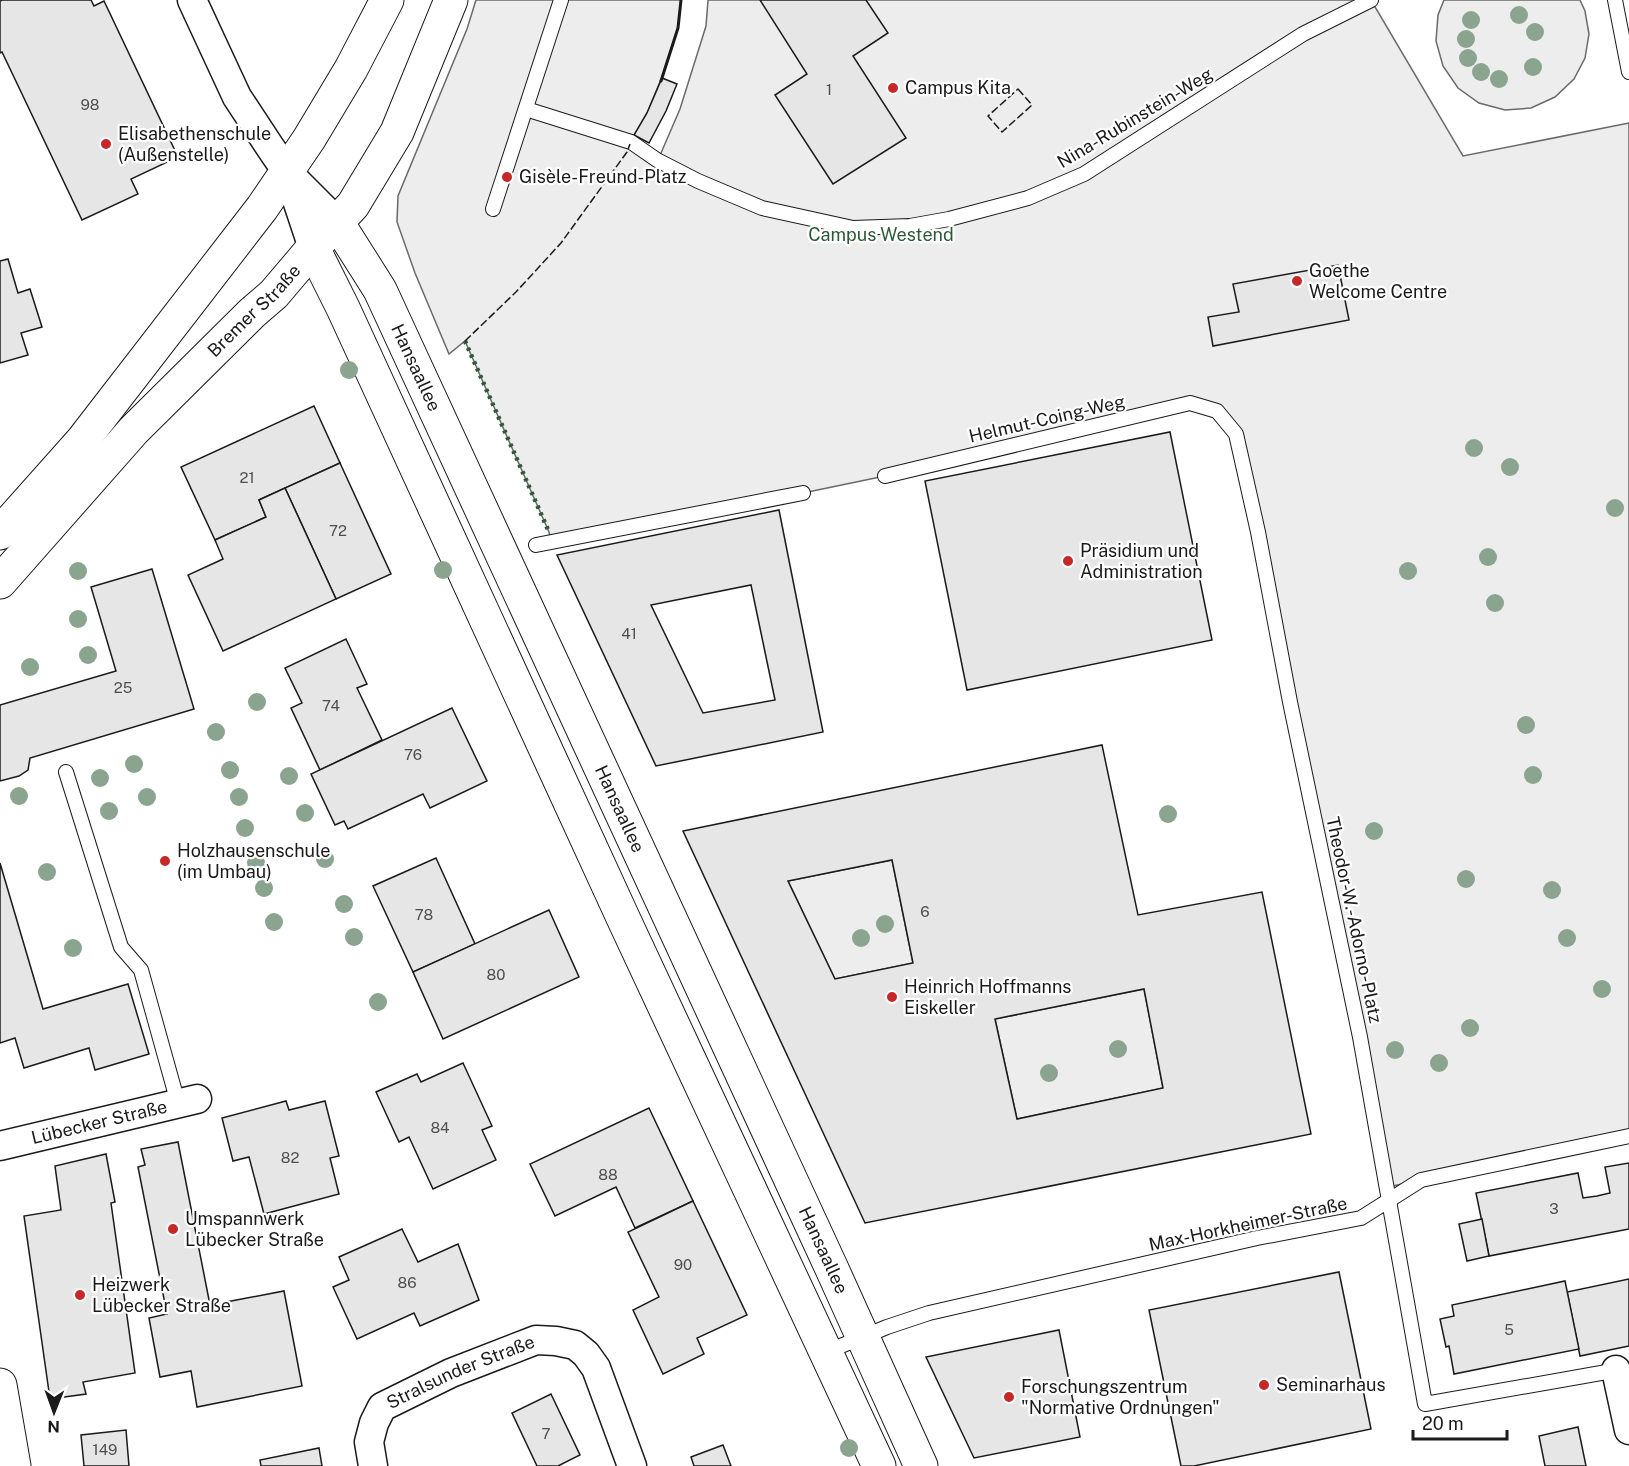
<svg xmlns="http://www.w3.org/2000/svg" width="1629" height="1466" font-family="'Public Sans',sans-serif">
<style>
.built{fill:#ededed;stroke:#6a6a6a;stroke-width:1.5}
.building{fill:#e6e6e6;stroke:#1a1a1a;stroke-width:1.5;fill-rule:evenodd}
.lines{fill:none;stroke-linecap:round;stroke-linejoin:round}
.lane-casing{stroke:#1a1a1a;stroke-width:16}
.street-casing{stroke:#1a1a1a;stroke-width:31}
.secondary-casing{stroke:#1a1a1a;stroke-width:35}
.primary-casing{stroke:#1a1a1a;stroke-width:35}
.lane{stroke:#fff;stroke-width:14}
.street{stroke:#fff;stroke-width:28}
.secondary{stroke:#fff;stroke-width:33}
.primary{stroke:#fff;stroke-width:33}
.hedge{stroke:#2b5a34;stroke-width:4.5;stroke-dasharray:3 4.5;stroke-linecap:butt}
.fence{stroke:#1a1a1a;stroke-width:1.5;stroke-dasharray:8 3;stroke-linecap:butt}
.wall{stroke:#1a1a1a;stroke-width:3}
.tree{fill:#8aa48f}
.poi-dot{fill:#c62828;stroke:#fff;stroke-width:2}
.labels{text-anchor:middle;stroke-width:4.5;stroke-linejoin:round;paint-order:stroke}
.number-label{font-size:15px;fill:#4d4d4d}
.poi-label{font-size:18px;fill:#1a1a1a;stroke:#fff;text-anchor:start}
.street-label{font-size:18px;fill:#1a1a1a;stroke:#fff}
.park-label{font-size:18px;fill:#2b5a34;stroke:#fff}
</style>
<rect width="100%" height="100%" fill="#fff"/>
<g class="built">
<path d="M 476,0 L 681,0 L 678,28 L 662,77 L 647,113 L 631,142 L 658,160 L 680,109 L 706,26 L 708,0 L 1371,0 L 1463,156 L 1629,123 L 1629,1136 L 1388,1187 L 1236,434 L 1217,411 L 1190,403 L 885,476 L 803,493 L 551,542 L 549,532 L 465,341 L 449,354 L 415,273 L 397,222 L 398,196 L 467,29 Z"/>
<path d="M 1444,0 L 1580,0 L 1585,11 L 1589,34 L 1585,58 L 1574,79 L 1555,97 L 1531,108 L 1505,110 L 1479,103 L 1458,88 L 1443,66 L 1436,41 L 1438,15 Z"/>
<path d="M 892,860 L 913,963 L 835,979 L 788,881 Z"/>
<path d="M 1144,989 L 1163,1088 L 1017,1119 L 995,1019 Z"/>
</g>
<g class="building">
<path d="M 2,0 L 91,0 L 94,6 L 104,1 L 178,157 L 131,179 L 138,194 L 82,220 L 2,52 L 0,53 L 0,1 Z"/>
<path d="M 760,0 L 866,0 L 888,33 L 853,56 L 906,138 L 833,184 L 775,95 L 807,74 Z"/>
<path d="M 662,78 L 677,84 L 666,111 L 649,143 L 634,135 L 647,113 Z"/>
<path d="M 8,259 L 18,293 L 30,289 L 42,327 L 21,333 L 28,355 L 0,363 L 0,261 Z"/>
<path d="M 1338,265 L 1349,320 L 1213,346 L 1208,317 L 1239,312 L 1233,284 Z"/>
<path d="M 314,406 L 340,463 L 259,500 L 266,517 L 215,540 L 181,467 Z"/>
<path d="M 1170,432 L 1212,640 L 967,690 L 925,481 Z"/>
<path d="M 340,463 L 391,574 L 336,599 L 285,488 Z"/>
<path d="M 285,488 L 336,599 L 223,651 L 188,575 L 223,559 L 215,540 L 266,517 L 259,500 Z"/>
<path d="M 779,510 L 823,732 L 656,766 L 557,555 ZM 751,585 L 775,700 L 703,713 L 651,605 Z"/>
<path d="M 152,569 L 194,709 L 30,758 L 28,770 L 19,776 L 0,781 L 0,705 L 116,671 L 91,587 Z"/>
<path d="M 346,639 L 367,684 L 357,688 L 382,740 L 320,770 L 291,708 L 302,703 L 285,668 Z"/>
<path d="M 452,708 L 487,781 L 430,808 L 423,794 L 348,829 L 344,821 L 335,825 L 311,774 Z"/>
<path d="M 1102,745 L 1138,915 L 1262,892 L 1311,1134 L 865,1223 L 683,831 ZM 892,860 L 913,963 L 835,979 L 788,881 ZM 1144,989 L 1163,1088 L 1017,1119 L 995,1019 Z"/>
<path d="M 436,858 L 475,944 L 413,972 L 373,886 Z"/>
<path d="M 0,863 L 43,1009 L 128,984 L 149,1054 L 95,1070 L 89,1048 L 24,1068 L 15,1038 L 0,1043 Z"/>
<path d="M 549,910 L 579,977 L 443,1039 L 413,972 Z"/>
<path d="M 463,1063 L 492,1126 L 482,1130 L 496,1160 L 433,1189 L 409,1137 L 399,1142 L 376,1092 L 417,1074 L 421,1082 Z"/>
<path d="M 286,1101 L 289,1110 L 325,1101 L 339,1156 L 330,1158 L 339,1194 L 264,1214 L 249,1157 L 233,1161 L 222,1118 Z"/>
<path d="M 649,1108 L 693,1201 L 635,1228 L 616,1187 L 555,1216 L 530,1164 Z"/>
<path d="M 178,1142 L 210,1305 L 284,1291 L 302,1386 L 197,1407 L 191,1371 L 160,1377 L 149,1318 L 167,1314 L 138,1167 L 145,1165 L 141,1149 Z"/>
<path d="M 106,1154 L 115,1202 L 111,1203 L 135,1373 L 83,1382 L 86,1394 L 50,1399 L 24,1216 L 61,1210 L 55,1166 Z"/>
<path d="M 1629,1163 L 1629,1229 L 1489,1256 L 1476,1193 L 1578,1173 L 1583,1198 L 1597,1196 L 1610,1193 L 1605,1167 Z"/>
<path d="M 693,1201 L 747,1315 L 697,1338 L 704,1354 L 663,1374 L 633,1310 L 659,1297 L 628,1232 Z"/>
<path d="M 1482,1219 L 1489,1256 L 1467,1261 L 1459,1224 Z"/>
<path d="M 402,1229 L 418,1262 L 458,1244 L 479,1300 L 420,1326 L 414,1313 L 357,1339 L 333,1287 L 349,1280 L 339,1257 Z"/>
<path d="M 1339,1272 L 1371,1429 L 1194,1466 L 1181,1466 L 1149,1310 Z"/>
<path d="M 1629,1279 L 1629,1346 L 1580,1356 L 1567,1292 Z"/>
<path d="M 1565,1281 L 1579,1349 L 1454,1374 L 1449,1346 L 1446,1347 L 1440,1319 L 1454,1316 L 1452,1305 Z"/>
<path d="M 1059,1330 L 1080,1437 L 974,1458 L 926,1357 Z"/>
<path d="M 551,1394 L 580,1455 L 558,1466 L 537,1466 L 512,1413 Z"/>
<path d="M 1578,1427 L 1586,1466 L 1545,1466 L 1539,1436 Z"/>
<path d="M 126,1430 L 129,1466 L 84,1466 L 81,1435 Z"/>
<path d="M 723,1445 L 731,1466 L 694,1466 L 691,1457 Z"/>
<path d="M 319,1448 L 322,1466 L 261,1466 L 260,1460 Z"/>
</g>
<g class="lines">
<g class="lane-casing">
<g id="lane">
<path d="M 1615,0 L 1629,72"/>
<path d="M 526,109 L 631,142 L 657,160 L 698,181 L 762,208 L 853,228 L 910,226 L 949,219 L 1028,198 L 1084,174 L 1303,34 L 1371,0"/>
<path d="M 493,209 L 561,0"/>
<path d="M 885,476 L 1190,403 L 1217,411 L 1236,434 L 1258,532 L 1290,702 L 1360,1037 L 1425,1404 L 1618,1370"/>
<path d="M 536,545 L 803,493"/>
<path d="M 66,772 L 121,947 L 141,970 L 178,1103"/>
<path d="M 826,1352 L 887,1327 L 929,1313 L 1257,1238 L 1361,1218 L 1421,1180 L 1629,1136"/>
</g>
</g>
<g class="street-casing">
<g id="street">
<path d="M 192,0 L 237,97 L 270,147 L 287,172 L 337,222"/>
<path d="M 290,179 L 313,248"/>
<path id="s1" d="M 0,1146 L 197,1099"/>
<path d="M 1616,1370 L 1629,1430"/>
<path id="s2" d="M 373,1466 L 369,1442 L 374,1423 L 382,1407 L 451,1373 L 536,1340 L 556,1341 L 575,1345 L 586,1354 L 596,1368 L 632,1466"/>
</g>
</g>
<g class="secondary-casing">
<g id="secondary">
<path id="s3" d="M 337,222 L 380,290 L 832,1269 L 921,1466"/>
<path d="M 313,248 L 343,308 L 625,922 L 879,1466"/>
</g>
</g>
<g class="primary-casing">
<g id="primary">
<path d="M 0,533 L 82,441 L 262,208 L 309,139 L 351,69 L 387,0"/>
<path id="s4" d="M 0,582 L 134,430 L 252,313 L 274,294 L 313,248 L 353,205 L 397,132 L 451,0"/>
<path d="M 0,1385 L 14,1466"/>
</g>
</g>
<use href="#lane" class="lane"/>
<use href="#street" class="street"/>
<use href="#secondary" class="secondary"/>
<use href="#primary" class="primary"/>
<path class="hedge" d="M 465,341 L 549,532"/>
<g class="fence">
<path d="M 1018,89 L 1032,105 L 1002,132 L 988,116 Z"/>
<path d="M 465,341 L 516,292 L 561,243 L 627,152 L 630,144"/>
</g>
<path class="wall" d="M 661,81 L 678,28 L 681,0"/>
</g>
<g class="tree">
<circle cx="1519" cy="15" r="9"/>
<circle cx="1471" cy="20" r="9"/>
<circle cx="1535" cy="32" r="9"/>
<circle cx="1466" cy="39" r="9"/>
<circle cx="1468" cy="58" r="9"/>
<circle cx="1533" cy="67" r="9"/>
<circle cx="1481" cy="72" r="9"/>
<circle cx="1499" cy="79" r="9"/>
<circle cx="349" cy="370" r="9"/>
<circle cx="1474" cy="448" r="9"/>
<circle cx="1510" cy="467" r="9"/>
<circle cx="1615" cy="508" r="9"/>
<circle cx="1488" cy="557" r="9"/>
<circle cx="443" cy="570" r="9"/>
<circle cx="78" cy="571" r="9"/>
<circle cx="1408" cy="571" r="9"/>
<circle cx="1495" cy="603" r="9"/>
<circle cx="78" cy="619" r="9"/>
<circle cx="88" cy="655" r="9"/>
<circle cx="30" cy="667" r="9"/>
<circle cx="257" cy="702" r="9"/>
<circle cx="1526" cy="725" r="9"/>
<circle cx="216" cy="732" r="9"/>
<circle cx="134" cy="764" r="9"/>
<circle cx="230" cy="770" r="9"/>
<circle cx="1533" cy="775" r="9"/>
<circle cx="289" cy="776" r="9"/>
<circle cx="100" cy="778" r="9"/>
<circle cx="19" cy="796" r="9"/>
<circle cx="147" cy="797" r="9"/>
<circle cx="239" cy="797" r="9"/>
<circle cx="109" cy="811" r="9"/>
<circle cx="305" cy="813" r="9"/>
<circle cx="1168" cy="814" r="9"/>
<circle cx="245" cy="828" r="9"/>
<circle cx="1374" cy="831" r="9"/>
<circle cx="325" cy="859" r="9"/>
<circle cx="256" cy="863" r="9"/>
<circle cx="47" cy="872" r="9"/>
<circle cx="1466" cy="879" r="9"/>
<circle cx="264" cy="888" r="9"/>
<circle cx="1552" cy="890" r="9"/>
<circle cx="344" cy="904" r="9"/>
<circle cx="274" cy="922" r="9"/>
<circle cx="885" cy="924" r="9"/>
<circle cx="354" cy="937" r="9"/>
<circle cx="861" cy="938" r="9"/>
<circle cx="1567" cy="938" r="9"/>
<circle cx="73" cy="948" r="9"/>
<circle cx="1602" cy="989" r="9"/>
<circle cx="378" cy="1002" r="9"/>
<circle cx="1470" cy="1028" r="9"/>
<circle cx="1118" cy="1049" r="9"/>
<circle cx="1395" cy="1050" r="9"/>
<circle cx="1439" cy="1063" r="9"/>
<circle cx="1049" cy="1073" r="9"/>
<circle cx="849" cy="1448" r="9"/>
</g>
<g class="poi-dot">
<circle cx="893" cy="88" r="6"/>
<circle cx="106" cy="144" r="6"/>
<circle cx="507" cy="177" r="6"/>
<circle cx="1297" cy="281" r="6"/>
<circle cx="1068" cy="561" r="6"/>
<circle cx="165" cy="861" r="6"/>
<circle cx="892" cy="997" r="6"/>
<circle cx="173" cy="1229" r="6"/>
<circle cx="80" cy="1295" r="6"/>
<circle cx="1264" cy="1385" r="6"/>
<circle cx="1009" cy="1397" r="6"/>
</g>
<g class="labels">
<g class="number-label">
<text x="829" y="95">1</text>
<text x="90" y="110">98</text>
<text x="247" y="483">21</text>
<text x="338" y="536">72</text>
<text x="629" y="639">41</text>
<text x="123" y="693">25</text>
<text x="331" y="711">74</text>
<text x="413" y="760">76</text>
<text x="925" y="917">6</text>
<text x="424" y="920">78</text>
<text x="496" y="980">80</text>
<text x="440" y="1133">84</text>
<text x="290" y="1163">82</text>
<text x="608" y="1180">88</text>
<text x="1554" y="1214">3</text>
<text x="683" y="1270">90</text>
<text x="407" y="1288">86</text>
<text x="1509" y="1335">5</text>
<text x="546" y="1439">7</text>
<text x="105" y="1455">149</text>
</g>
<g class="poi-label">
<text x="905" y="94">Campus Kita</text>
<text x="118" y="140">Elisabethenschule<tspan x="118" dy="21">(Außenstelle)</tspan></text>
<text x="519" y="183">Gisèle-Freund-Platz</text>
<text x="1309" y="277">Goethe<tspan x="1309" dy="21">Welcome Centre</tspan></text>
<text x="1080" y="557">Präsidium und<tspan x="1080" dy="21">Administration</tspan></text>
<text x="177" y="857">Holzhausenschule<tspan x="177" dy="21">(im Umbau)</tspan></text>
<text x="904" y="993">Heinrich Hoffmanns<tspan x="904" dy="21">Eiskeller</tspan></text>
<text x="185" y="1225">Umspannwerk<tspan x="185" dy="21">Lübecker Straße</tspan></text>
<text x="92" y="1291">Heizwerk<tspan x="92" dy="21">Lübecker Straße</tspan></text>
<text x="1276" y="1391">Seminarhaus</text>
<text x="1021" y="1393">Forschungszentrum<tspan x="1021" dy="21">"Normative Ordnungen"</tspan></text>
</g>
<g class="street-label">
<text transform="translate(1135 118) rotate(-31)" y="6">Nina-Rubinstein-Weg</text>
<text dy="6" stroke="none"><textPath href="#s4" startOffset="372">Bremer Straße</textPath></text>
<text dy="6" stroke="none"><textPath href="#s3" startOffset="166">Hansaallee</textPath></text>
<text transform="translate(1047 419) rotate(-13)" y="6">Helmut-Coing-Weg</text>
<text dy="6" stroke="none"><textPath href="#s3" startOffset="652">Hansaallee</textPath></text>
<text transform="translate(1354 920) rotate(78)" y="6">Theodor-W.-Adorno-Platz</text>
<text dy="6" stroke="none"><textPath href="#s1" startOffset="102">Lübecker Straße</textPath></text>
<text transform="translate(1248 1224) rotate(-12)" y="6">Max-Horkheimer-Straße</text>
<text dy="6" stroke="none"><textPath href="#s3" startOffset="1138">Hansaallee</textPath></text>
<text dy="6" stroke="none"><textPath href="#s2" startOffset="148">Stralsunder Straße</textPath></text>
</g>
<g class="park-label">
<text x="881" y="241">Campus Westend</text>
</g>
</g>
<g transform="translate(54 1412) rotate(181)" stroke="#ffffff" stroke-width="4.5" paint-order="stroke">
<path d="M0-4.5L10 22L0 15L-10 22Z" fill="#1a1a1a"/>
<text y="-9" font-size="16" font-weight="bold" text-anchor="middle" fill="#1a1a1a">N</text>
</g>
<path d="M1413 1430v9h94v-9" fill="none" stroke="#1a1a1a" stroke-width="3"/>
<text x="1422" y="1430" font-size="18" fill="#1a1a1a" stroke="#ffffff" stroke-width="4.5" paint-order="stroke">20 m</text>
</svg>
